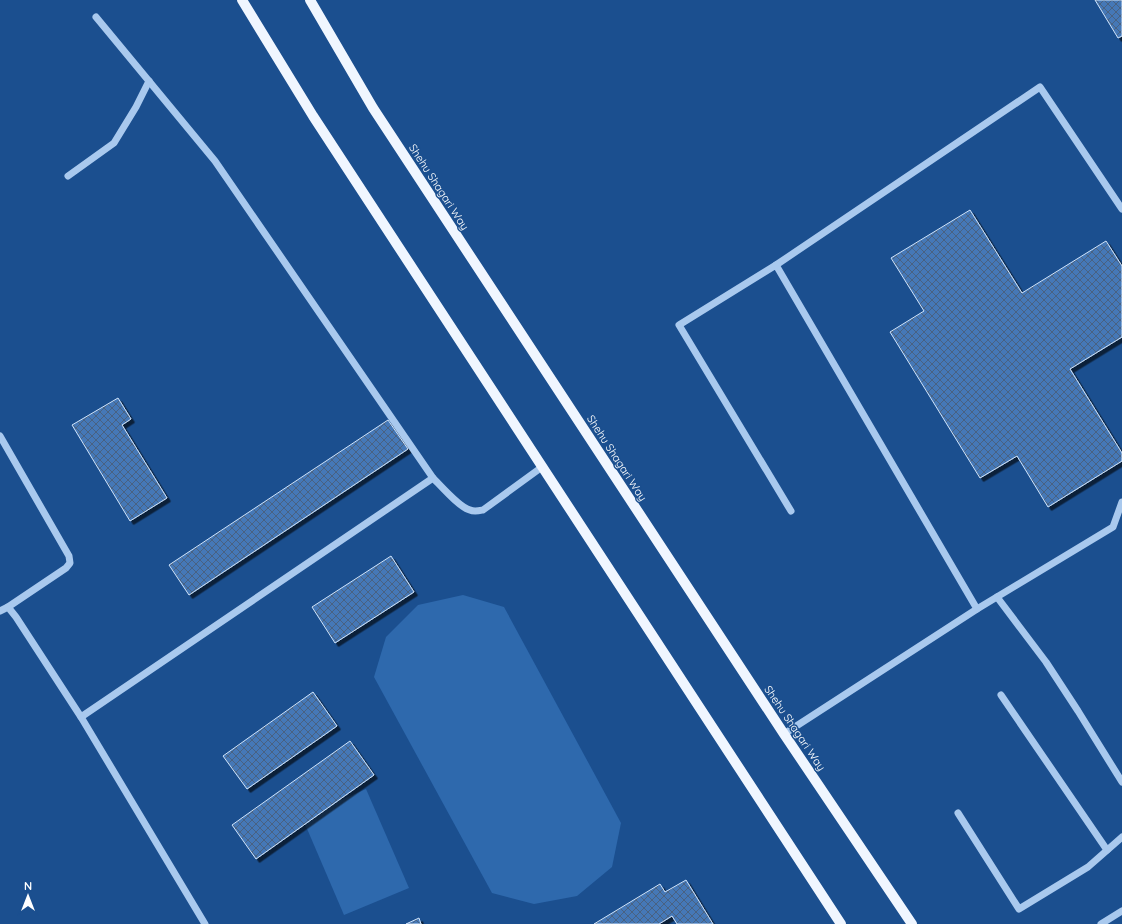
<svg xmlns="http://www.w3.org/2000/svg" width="1122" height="924" font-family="Quicksand,sans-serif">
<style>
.park{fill:#2e69ad}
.building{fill:url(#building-cross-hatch);stroke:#cfe3fa;filter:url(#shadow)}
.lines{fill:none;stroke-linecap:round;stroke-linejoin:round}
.minor{stroke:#a9c9ee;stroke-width:7}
.major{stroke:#f0f6ff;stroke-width:10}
.labels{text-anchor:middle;stroke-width:3;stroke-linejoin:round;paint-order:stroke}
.street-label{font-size:11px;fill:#fff;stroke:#1b4f8f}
</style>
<defs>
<pattern id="building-cross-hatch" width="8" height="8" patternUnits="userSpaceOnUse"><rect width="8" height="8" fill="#4478b7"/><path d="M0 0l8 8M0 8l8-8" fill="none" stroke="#486282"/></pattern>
<filter id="shadow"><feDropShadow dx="3.5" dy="3.5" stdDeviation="0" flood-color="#0009"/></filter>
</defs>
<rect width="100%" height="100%" fill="#1b4f8f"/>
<g class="park">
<path d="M 463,595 L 504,607 L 621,823 L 612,867 L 577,896 L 534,904 L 492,893 L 374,677 L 386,637 L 418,605 Z"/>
<path d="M 366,789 L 409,888 L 344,915 L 305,824 L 334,803 Z"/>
</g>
<g class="building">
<path d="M 1095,0 L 1122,0 L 1122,36 L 1118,38 Z"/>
<path d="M 970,210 L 1022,293 L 1106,241 L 1122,266 L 1122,337 L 1070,369 L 1122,453 L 1122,461 L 1048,507 L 1017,456 L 980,478 L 890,332 L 924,311 L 891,258 Z"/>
<path d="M 118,398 L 131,419 L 122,425 L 167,498 L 130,521 L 72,425 Z"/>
<path d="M 388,420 L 408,449 L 189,595 L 169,565 Z"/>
<path d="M 391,556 L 414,592 L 335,643 L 312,607 Z"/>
<path d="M 313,692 L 337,726 L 247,789 L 223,756 Z"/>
<path d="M 350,741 L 374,775 L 256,859 L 232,825 Z"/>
<path d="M 686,880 L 713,924 L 677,924 L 672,916 L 659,924 L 594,924 L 660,884 L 665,892 Z"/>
<path d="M 419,918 L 421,924 L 406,924 Z"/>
</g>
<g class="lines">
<g class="minor">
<path d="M 96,17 L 215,161 L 433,478"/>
<path d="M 68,176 L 114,143 L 136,107 L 149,81"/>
<path d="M 776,265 L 1040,87 L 1122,209"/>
<path d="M 0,436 L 69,556 L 70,563 L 66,568 L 8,607"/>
<path d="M 997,597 L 1046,662 L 1078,711 L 1122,782"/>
<path d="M 977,609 L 1113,527 L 1122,502"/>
<path d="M 0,611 L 8,607 L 16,617 L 81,717 L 205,924"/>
<path d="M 1001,695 L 1107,850"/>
<path d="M 81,717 L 433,478 C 441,486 460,508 470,510 C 474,512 478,511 483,510 L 542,467"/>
<path d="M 784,734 L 977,609 L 776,265 L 679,325 L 791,511"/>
<path d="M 958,813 L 1019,909 L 1088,867 L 1122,837"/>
<path d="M 1101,924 L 1122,911"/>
</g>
<g class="major">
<path d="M 242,0 L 313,116 L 841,924"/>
<path d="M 310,0 L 373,108 L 784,734 L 912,924"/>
</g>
</g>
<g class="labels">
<g class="street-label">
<text transform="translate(439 187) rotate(57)" y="4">Shehu Shagari Way</text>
<text transform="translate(617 458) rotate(57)" y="4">Shehu Shagari Way</text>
<text transform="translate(795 728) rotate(56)" y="4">Shehu Shagari Way</text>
</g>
</g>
<g transform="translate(28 896)" stroke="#1b4f8f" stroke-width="3" paint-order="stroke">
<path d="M0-3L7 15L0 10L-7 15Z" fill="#ffffff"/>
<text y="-6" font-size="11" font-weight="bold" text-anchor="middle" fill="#ffffff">N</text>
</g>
</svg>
